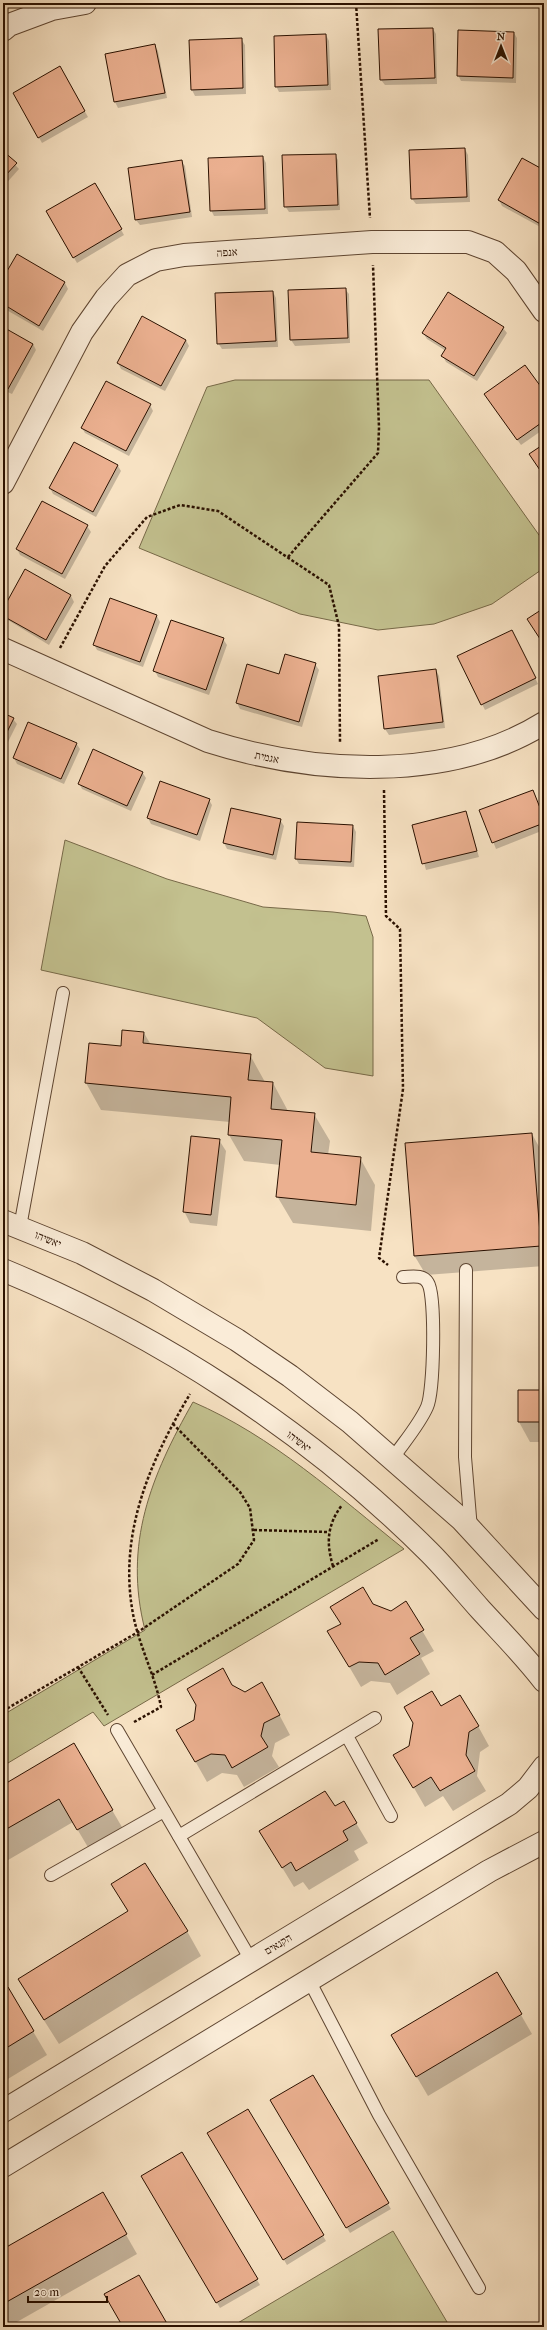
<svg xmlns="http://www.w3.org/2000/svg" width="547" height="2330" font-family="'IM FELL French Canon','Frank Ruhl Libre',serif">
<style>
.green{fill:#c3c18f;stroke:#776948}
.shadow{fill:#0003}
.building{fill:#ebb090;stroke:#2b1100}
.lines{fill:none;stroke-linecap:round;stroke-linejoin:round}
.service-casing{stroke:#5e4531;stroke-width:14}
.minor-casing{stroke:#5e4531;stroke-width:24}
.tertiary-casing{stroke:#5e4531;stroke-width:24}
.path{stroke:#2b1100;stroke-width:2.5;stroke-dasharray:3 2;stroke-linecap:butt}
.service{stroke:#faecd8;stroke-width:12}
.minor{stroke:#faecd8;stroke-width:22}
.tertiary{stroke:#faecd8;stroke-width:22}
.labels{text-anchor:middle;stroke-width:4;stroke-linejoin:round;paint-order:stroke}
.street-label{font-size:11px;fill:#2b1100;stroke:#faecd8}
</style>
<rect width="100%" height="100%" fill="#f7e2c3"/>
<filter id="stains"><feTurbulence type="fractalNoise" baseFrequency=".005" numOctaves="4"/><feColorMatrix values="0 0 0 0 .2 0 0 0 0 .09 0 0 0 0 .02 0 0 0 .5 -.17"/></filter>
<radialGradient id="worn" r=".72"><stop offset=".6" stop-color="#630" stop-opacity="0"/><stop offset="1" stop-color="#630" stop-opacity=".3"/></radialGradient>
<g class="green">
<path d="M 235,380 L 429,380 L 544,542 L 544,568 L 492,604 L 434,624 L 378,630 L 300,614 L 139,548 L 207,387 Z"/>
<path d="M 65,840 L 167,879 L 263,907 L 333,912 L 366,916 L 373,937 L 373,1076 L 325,1068 L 257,1018 L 41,970 Z"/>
<path d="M 193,1402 C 272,1436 338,1496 404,1549 L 104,1726 L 93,1712 L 3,1766 L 3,1715 L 145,1630 C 123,1544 151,1476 193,1402 Z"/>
<path d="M 393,2231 L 450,2327 L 231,2327 Z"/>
</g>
<g class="shadow">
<path d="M 433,29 L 436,34 L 437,84 L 385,85 L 381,80 Z"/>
<path d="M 514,33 L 517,38 L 516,83 L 461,81 L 458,75 Z"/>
<path d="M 326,35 L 329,41 L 331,90 L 279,92 L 276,86 Z"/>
<path d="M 241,39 L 245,45 L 246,94 L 195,96 L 192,90 Z"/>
<path d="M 155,46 L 158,51 L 167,98 L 118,108 L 115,102 L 106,54 Z"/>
<path d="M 60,68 L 88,117 L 42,143 L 14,93 Z"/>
<path d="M 544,77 L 544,91 L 540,85 Z"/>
<path d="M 465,149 L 468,155 L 470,202 L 416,204 L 412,199 Z"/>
<path d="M 3,152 L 19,169 L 3,187 Z"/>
<path d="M 335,155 L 338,160 L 340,210 L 289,212 L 285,206 Z"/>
<path d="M 263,157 L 266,163 L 268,214 L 214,216 L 211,210 Z"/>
<path d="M 181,161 L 185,166 L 192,217 L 140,225 L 136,220 Z"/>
<path d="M 544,172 L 544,229 L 502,206 L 499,200 Z"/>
<path d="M 95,184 L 124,235 L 77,263 L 47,211 Z"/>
<path d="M 18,255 L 65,283 L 68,289 L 43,331 L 3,308 L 3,280 Z"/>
<path d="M 345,289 L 349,294 L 350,343 L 295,346 L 291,340 L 289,291 Z"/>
<path d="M 273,292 L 276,298 L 278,347 L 222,349 L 218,343 Z"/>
<path d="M 503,328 L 507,333 L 477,381 L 446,362 L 443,356 L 446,351 L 427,339 L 423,333 Z"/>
<path d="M 3,329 L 33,344 L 36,350 L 12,394 L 3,390 Z"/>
<path d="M 186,340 L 189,346 L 165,391 L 121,369 L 118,363 Z"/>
<path d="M 544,393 L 544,429 L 521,445 L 489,400 Z"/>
<path d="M 150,405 L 153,411 L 129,456 L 85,433 L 82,428 Z"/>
<path d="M 74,443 L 118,466 L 121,471 L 96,517 L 53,494 L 50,488 Z"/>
<path d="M 87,526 L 91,532 L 65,579 L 20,555 L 17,549 Z"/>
<path d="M 26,571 L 71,596 L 74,602 L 49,645 L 3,617 L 3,611 Z"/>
<path d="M 157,616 L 160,622 L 143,667 L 97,650 L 94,644 Z"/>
<path d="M 515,637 L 538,684 L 485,710 L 482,704 Z"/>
<path d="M 223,639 L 227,645 L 209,695 L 158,677 L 155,671 Z"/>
<path d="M 315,664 L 319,670 L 302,727 L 240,709 L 237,703 L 248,666 L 280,675 Z"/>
<path d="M 436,670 L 439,676 L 445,728 L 389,735 L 385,729 L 379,677 Z"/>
<path d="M 3,714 L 13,719 L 17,724 L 3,752 Z"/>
<path d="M 29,723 L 76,743 L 80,749 L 64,784 L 17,764 L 14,758 Z"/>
<path d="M 142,772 L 146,778 L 131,811 L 82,789 L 79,783 Z"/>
<path d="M 532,791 L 544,818 L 544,830 L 496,849 L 481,811 Z"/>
<path d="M 209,800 L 212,805 L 200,841 L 151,824 L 148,818 Z"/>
<path d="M 466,812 L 479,857 L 426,870 L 414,826 Z"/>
<path d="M 280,820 L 284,826 L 276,860 L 227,849 L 224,843 Z"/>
<path d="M 353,826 L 356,832 L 354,867 L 299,864 L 296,859 Z"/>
<path d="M 144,1033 L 151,1045 L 250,1055 L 265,1082 L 273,1083 L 288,1111 L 314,1114 L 330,1141 L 328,1155 L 360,1158 L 375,1185 L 371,1231 L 293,1223 L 277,1196 L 280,1165 L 244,1161 L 229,1135 L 230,1122 L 101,1110 L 86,1083 L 122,1047 Z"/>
<path d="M 532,1134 L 543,1154 L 544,1266 L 426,1275 L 414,1255 Z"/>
<path d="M 219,1140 L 226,1151 L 217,1226 L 190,1223 L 184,1211 Z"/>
<path d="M 544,1391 L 544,1442 L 530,1442 L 519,1422 Z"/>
<path d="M 406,1603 L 434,1651 L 421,1658 L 430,1674 L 397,1695 L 390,1683 L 371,1681 L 361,1687 L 340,1651 L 372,1604 L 391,1612 Z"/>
<path d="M 245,1693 L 273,1703 L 290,1735 L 275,1743 L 272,1756 L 279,1767 L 244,1787 L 237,1775 L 222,1773 L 207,1782 L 178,1731 Z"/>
<path d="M 440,1708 L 478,1726 L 489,1746 L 480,1752 L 477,1776 L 486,1791 L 453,1811 L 443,1796 L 425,1807 L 395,1755 L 409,1747 Z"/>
<path d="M 3,1786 L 112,1810 L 126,1834 L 92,1854 L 73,1822 L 3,1863 Z"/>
<path d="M 335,1808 L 356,1823 L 368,1843 L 354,1851 L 359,1860 L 309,1890 L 303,1882 L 294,1887 L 272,1851 Z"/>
<path d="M 112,1884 L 187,1931 L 201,1956 L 59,2044 L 33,2003 L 128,1912 Z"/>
<path d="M 8,1989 L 47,2055 L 3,2082 L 3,1991 Z"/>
<path d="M 521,2015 L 532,2034 L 428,2096 L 404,2055 Z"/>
<path d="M 312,2077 L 391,2209 L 350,2233 L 272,2101 Z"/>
<path d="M 248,2111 L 326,2241 L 287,2265 L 209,2134 Z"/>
<path d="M 182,2153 L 260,2285 L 220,2308 L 142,2177 Z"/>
<path d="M 102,2193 L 137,2254 L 8,2327 L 3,2327 L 3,2250 Z"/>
</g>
<g class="building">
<path d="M 433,28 L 435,78 L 380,80 L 378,29 Z"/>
<path d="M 458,30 L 514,32 L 513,78 L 457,76 Z"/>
<path d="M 326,34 L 328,85 L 275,87 L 274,36 Z"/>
<path d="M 242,38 L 243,88 L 191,90 L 189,40 Z"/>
<path d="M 155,44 L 165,93 L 114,102 L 105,54 Z"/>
<path d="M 60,66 L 85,111 L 38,138 L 13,93 Z"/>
<path d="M 465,148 L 467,197 L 411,199 L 409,150 Z"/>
<path d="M 3,151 L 17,163 L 3,178 Z"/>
<path d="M 336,154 L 338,205 L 284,207 L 282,155 Z"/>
<path d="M 263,156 L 265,209 L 210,211 L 208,158 Z"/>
<path d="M 522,158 L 544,170 L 544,226 L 498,200 Z"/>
<path d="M 182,160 L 190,212 L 135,220 L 128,168 Z"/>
<path d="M 95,183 L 122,229 L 73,258 L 46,211 Z"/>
<path d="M 17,254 L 65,282 L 39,326 L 3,304 L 3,278 Z"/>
<path d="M 346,288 L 348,338 L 290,340 L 288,290 Z"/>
<path d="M 273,291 L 276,341 L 217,344 L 215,293 Z"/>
<path d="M 448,292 L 504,327 L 474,376 L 441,356 L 446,348 L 422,333 Z"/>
<path d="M 142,316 L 186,340 L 161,386 L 117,363 Z"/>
<path d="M 3,327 L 33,344 L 8,389 L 3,386 Z"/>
<path d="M 525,365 L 544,391 L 544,421 L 517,440 L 484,394 Z"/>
<path d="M 106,381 L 151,404 L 126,451 L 81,428 Z"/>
<path d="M 74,442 L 118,465 L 93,512 L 49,488 Z"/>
<path d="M 544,444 L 544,476 L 529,454 Z"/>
<path d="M 42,501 L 88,525 L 62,574 L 16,549 Z"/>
<path d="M 25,569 L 71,595 L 46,640 L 3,616 L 3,609 Z"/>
<path d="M 110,598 L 157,615 L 140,662 L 93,645 Z"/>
<path d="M 544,608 L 544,645 L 527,619 Z"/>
<path d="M 171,620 L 224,638 L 206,690 L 153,671 Z"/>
<path d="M 512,630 L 536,678 L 481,705 L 457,656 Z"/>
<path d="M 285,654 L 316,663 L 299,722 L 236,703 L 247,664 L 279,674 Z"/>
<path d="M 436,669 L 443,722 L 384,729 L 378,676 Z"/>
<path d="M 3,713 L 14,718 L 3,740 Z"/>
<path d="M 28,722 L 77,743 L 61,779 L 13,758 Z"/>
<path d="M 93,749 L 143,772 L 127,806 L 78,784 Z"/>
<path d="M 160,781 L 210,799 L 197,835 L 147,818 Z"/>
<path d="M 533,790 L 544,818 L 544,823 L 492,843 L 479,810 Z"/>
<path d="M 231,808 L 281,819 L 273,855 L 223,843 Z"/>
<path d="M 466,811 L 477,851 L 422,864 L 412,825 Z"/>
<path d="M 297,822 L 353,825 L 351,862 L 295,859 Z"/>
<path d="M 122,1030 L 144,1032 L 143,1043 L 251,1054 L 248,1080 L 273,1082 L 271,1109 L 315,1113 L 311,1152 L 361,1157 L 356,1205 L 276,1197 L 282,1140 L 228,1135 L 231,1097 L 85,1083 L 89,1043 L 121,1046 Z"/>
<path d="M 532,1133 L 541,1246 L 414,1256 L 405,1143 Z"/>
<path d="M 191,1136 L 220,1139 L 211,1215 L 183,1212 Z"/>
<path d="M 518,1390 L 544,1390 L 544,1478 L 544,1422 L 518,1422 Z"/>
<path d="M 363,1587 L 373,1604 L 391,1611 L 406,1601 L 424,1630 L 410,1638 L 420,1654 L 385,1675 L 378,1663 L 359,1662 L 349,1667 L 327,1631 L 341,1624 L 330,1607 Z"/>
<path d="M 223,1668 L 232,1685 L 245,1692 L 262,1682 L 280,1715 L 264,1723 L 261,1736 L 268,1747 L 232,1768 L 225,1755 L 211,1754 L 195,1762 L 176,1730 L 194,1720 L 196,1705 L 187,1689 Z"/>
<path d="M 432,1691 L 441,1706 L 460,1695 L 479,1726 L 469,1732 L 466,1755 L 475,1771 L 440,1791 L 431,1777 L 413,1788 L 393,1755 L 409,1746 L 413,1723 L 404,1707 Z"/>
<path d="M 74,1743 L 113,1810 L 77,1830 L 59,1799 L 3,1831 L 3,1785 Z"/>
<path d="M 325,1791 L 335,1806 L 344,1801 L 357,1823 L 343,1831 L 348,1840 L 296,1871 L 291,1862 L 282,1868 L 259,1831 Z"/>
<path d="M 145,1863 L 188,1931 L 44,2020 L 18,1979 L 128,1911 L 111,1884 Z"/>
<path d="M 497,1972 L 522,2014 L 416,2077 L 391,2035 Z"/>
<path d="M 8,1987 L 34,2031 L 3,2050 L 3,1990 Z"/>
<path d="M 313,2075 L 389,2203 L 346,2228 L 270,2100 Z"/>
<path d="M 248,2109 L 324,2235 L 283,2260 L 207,2133 Z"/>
<path d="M 182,2152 L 258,2279 L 216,2303 L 141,2176 Z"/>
<path d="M 103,2192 L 127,2234 L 3,2304 L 3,2249 Z"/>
<path d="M 139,2275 L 169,2327 L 123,2327 L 104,2294 Z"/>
</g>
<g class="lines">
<g class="service-casing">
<g id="service">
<path d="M 20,1227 L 63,993"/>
<path d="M 466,1270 L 465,1457 L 471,1529"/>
<path d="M 393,1458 C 404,1442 419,1425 427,1407 C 434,1392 436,1296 428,1283 C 423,1274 411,1277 403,1277"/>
<path d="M 117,1730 L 251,1960"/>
<path d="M 347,1736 L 391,1816"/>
<path d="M 179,1836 L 375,1718"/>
<path d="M 51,1875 L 164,1811"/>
<path d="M 309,1980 L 379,2115 L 479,2288"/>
</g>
</g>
<g class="minor-casing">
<g id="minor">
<path d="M 3,30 L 9,25 L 52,9 L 85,3"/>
<path d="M 3,483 L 82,332 L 106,298 L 127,275 L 156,260 L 184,255 L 372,242 L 468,242 L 495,252 L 516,271 L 544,311"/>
<path d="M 3,649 L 208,741 C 312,774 448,783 544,723"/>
</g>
</g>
<g class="tertiary-casing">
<g id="tertiary">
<path d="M 3,1221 L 82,1253 L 153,1290 L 237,1340 L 290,1376 L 350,1422 L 462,1520 L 544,1609"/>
<path d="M 3,1270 C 160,1335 309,1432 429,1552 C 447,1570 463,1590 480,1609 C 502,1633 524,1655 544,1681"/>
<path d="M 3,2111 L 509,1804 L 528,1788 L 544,1767"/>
<path d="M 3,2166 L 489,1871 L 544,1842"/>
</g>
</g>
<g class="path">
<path d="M 356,3 L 370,218"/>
<path d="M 288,557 L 378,453 L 379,428 L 373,265"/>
<path d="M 60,648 L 105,566 L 147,517 L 180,505 L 218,511 L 329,585 L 339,626 L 340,742"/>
<path d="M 384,790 L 386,916 L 400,929 L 403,1089 L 379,1258 L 388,1265"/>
<path d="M 254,1530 L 328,1532"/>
<path d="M 333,1566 C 326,1543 327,1525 342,1505"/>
<path d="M 78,1667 L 108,1715"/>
<path d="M 152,1675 L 379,1539"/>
<path d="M 3,1711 L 138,1632 L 238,1564 L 254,1540 L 250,1508 L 240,1492 L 172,1423"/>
<path d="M 134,1722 L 161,1707 C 155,1675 139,1646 133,1614 C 118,1534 150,1461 190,1394"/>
</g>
<use href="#service" class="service"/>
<use href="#minor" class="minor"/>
<use href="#tertiary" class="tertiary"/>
</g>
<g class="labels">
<g class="street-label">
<text transform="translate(227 252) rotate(-4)" y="4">אנפה</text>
<text transform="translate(267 757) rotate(12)" y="4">אגמית</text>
<text transform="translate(48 1239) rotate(22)" y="4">יאשיהו</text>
<text transform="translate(299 1441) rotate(37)" y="4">יאשיהו</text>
<text transform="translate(278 1944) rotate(-31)" y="4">הקנאים</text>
</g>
</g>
<rect width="547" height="2330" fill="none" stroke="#f7e2c3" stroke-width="16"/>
<rect x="4" y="4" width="539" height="2322" fill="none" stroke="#2b1100" stroke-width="2"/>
<rect x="8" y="8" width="531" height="2314" fill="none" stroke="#2b1100"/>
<g transform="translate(501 46)" stroke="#faecd8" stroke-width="3" paint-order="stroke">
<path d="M0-3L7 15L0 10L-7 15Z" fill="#2b1100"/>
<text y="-6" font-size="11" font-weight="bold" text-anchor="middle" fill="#2b1100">N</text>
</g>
<path d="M28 2296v6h79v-6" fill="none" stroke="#2b1100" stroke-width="2"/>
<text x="34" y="2296" font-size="12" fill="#2b1100" stroke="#faecd8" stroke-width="3" paint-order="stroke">20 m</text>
<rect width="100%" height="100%" filter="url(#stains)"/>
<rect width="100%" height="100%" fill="url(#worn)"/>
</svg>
